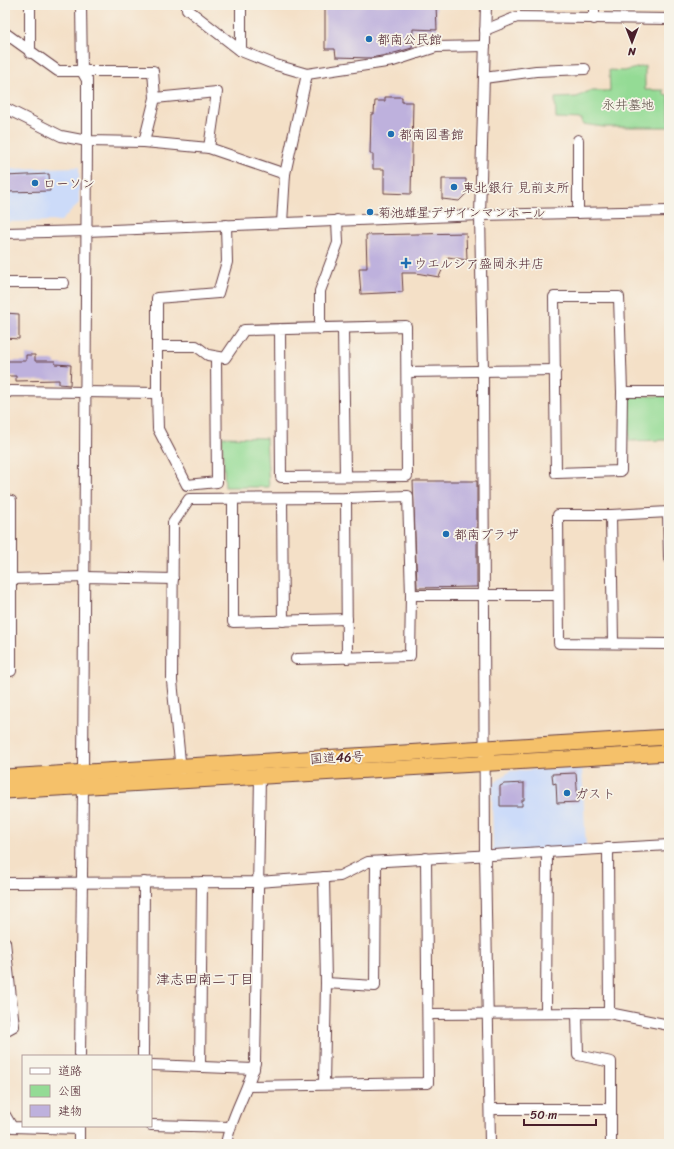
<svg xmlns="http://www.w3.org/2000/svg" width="674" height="1149" font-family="Sriracha,'Klee One',sans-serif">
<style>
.built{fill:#ccdbf9}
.green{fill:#94db95;stroke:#6f7d60}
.building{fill:#beb1dd}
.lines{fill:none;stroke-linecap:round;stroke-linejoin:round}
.minor-casing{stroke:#643c42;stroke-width:12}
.highway-casing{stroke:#643c42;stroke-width:17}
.minor{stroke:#fff;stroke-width:10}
.highway{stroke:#f5c16b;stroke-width:15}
.poi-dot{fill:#1f6fb2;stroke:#f7f3e8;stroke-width:1.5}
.labels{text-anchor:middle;stroke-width:3.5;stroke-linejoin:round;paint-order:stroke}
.poi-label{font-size:13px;fill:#4a1f2b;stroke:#f7f3e8;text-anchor:start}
.park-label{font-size:13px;fill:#5c4e46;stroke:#f7f3e8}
.street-label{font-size:13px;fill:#4a1f2b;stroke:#f7f3e8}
.neighbourhood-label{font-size:14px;fill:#4a1f2b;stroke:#f7f3e8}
</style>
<rect width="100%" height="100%" fill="#f7f3e8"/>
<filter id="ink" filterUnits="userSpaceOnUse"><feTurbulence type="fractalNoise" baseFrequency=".025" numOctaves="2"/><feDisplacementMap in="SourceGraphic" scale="8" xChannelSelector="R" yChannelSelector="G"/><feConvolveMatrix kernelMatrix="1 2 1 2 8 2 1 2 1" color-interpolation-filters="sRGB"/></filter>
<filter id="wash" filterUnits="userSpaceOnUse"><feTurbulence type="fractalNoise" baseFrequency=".012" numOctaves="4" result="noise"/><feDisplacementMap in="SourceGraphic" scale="16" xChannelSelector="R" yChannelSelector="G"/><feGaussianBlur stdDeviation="0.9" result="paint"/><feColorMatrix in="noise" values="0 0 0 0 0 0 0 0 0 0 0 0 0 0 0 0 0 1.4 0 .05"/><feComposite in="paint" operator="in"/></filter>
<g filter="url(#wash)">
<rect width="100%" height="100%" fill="#f4e0c7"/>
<g class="built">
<path d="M 79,167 L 79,203 L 61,221 L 5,222 L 5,169 Z"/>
<path d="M 582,767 L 586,849 L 493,854 L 492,785 L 510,771 Z"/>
</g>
<g class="green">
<path d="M 645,66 L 645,90 L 664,90 L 664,95 L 669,96 L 669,127 L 604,127 L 582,124 L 582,119 L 556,118 L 555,98 L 577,97 L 589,91 L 610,91 L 609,70 L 624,71 Z"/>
<path d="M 627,396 L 669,396 L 669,440 L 629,441 Z"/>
<path d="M 222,437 L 266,438 L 269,487 L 225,487 Z"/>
</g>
<g id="blocks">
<g class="building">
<path d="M 325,5 L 436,5 L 437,30 L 413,29 L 412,48 L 387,55 L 370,58 L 336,57 L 335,49 L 325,49 Z"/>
<path d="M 385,97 L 402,97 L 402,102 L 413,102 L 411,194 L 384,193 L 384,169 L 373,169 L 373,154 L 370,154 L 371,114 L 374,114 L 375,101 L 385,101 Z"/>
<path d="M 49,174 L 50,191 L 5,192 L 5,176 Z"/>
<path d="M 442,179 L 466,179 L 466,194 L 459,201 L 442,199 Z"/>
<path d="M 466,233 L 467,260 L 448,257 L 439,277 L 416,273 L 402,273 L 403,292 L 361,294 L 359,268 L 367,268 L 366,235 Z"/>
<path d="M 5,313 L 19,314 L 19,339 L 5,338 Z"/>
<path d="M 26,355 L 35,355 L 35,361 L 55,361 L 55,364 L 71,365 L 70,385 L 59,384 L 59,380 L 16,381 L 16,376 L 5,376 L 5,361 L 26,361 Z"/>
<path d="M 413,481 L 477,481 L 477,587 L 417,588 Z"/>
<path d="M 576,773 L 578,802 L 557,803 L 556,783 L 553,784 L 552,774 Z"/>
<path d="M 524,783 L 524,800 L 522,800 L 522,806 L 500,806 L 500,786 L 504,784 Z"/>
</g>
</g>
</g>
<g filter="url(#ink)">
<use href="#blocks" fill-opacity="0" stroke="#643c42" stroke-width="1"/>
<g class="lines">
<g class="minor-casing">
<g id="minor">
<path d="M 30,5 L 30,53"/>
<path d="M 81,5 L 82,71 L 87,80 L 87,141 L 83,771"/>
<path d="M 187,5 L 187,9 L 241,51 L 276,65 L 307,74 L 393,61 L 436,47 L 485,46"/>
<path d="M 241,5 L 241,51"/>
<path d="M 486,5 L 480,215 L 483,371 L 485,854 L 490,1144"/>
<path d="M 594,5 L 594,19"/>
<path d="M 485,30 L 517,17 L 669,19"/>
<path d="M 5,33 L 58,71 L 153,71 L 155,98 L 144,142"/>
<path d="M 484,78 L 536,71 L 585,69"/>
<path d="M 155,98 L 217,92 L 209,148"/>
<path d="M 5,108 L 61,136 L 87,141 L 144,142 L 209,148 L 285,174"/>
<path d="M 578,213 L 578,140"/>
<path d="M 282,223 L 285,174 L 307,74"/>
<path d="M 5,233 L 87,231 L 480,215 L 669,211"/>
<path d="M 5,283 L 64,283"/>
<path d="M 554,297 L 619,297 L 622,392 L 621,471 L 556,473 Z"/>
<path d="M 343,328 L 345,476"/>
<path d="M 320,329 L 320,291 L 338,243 L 337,220"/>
<path d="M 157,346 L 157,298 L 218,293 L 227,262 L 226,225"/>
<path d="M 407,372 L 556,370"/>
<path d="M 622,392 L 669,392"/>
<path d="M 157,393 L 158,429 L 187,485 L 217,482 L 216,357"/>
<path d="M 5,394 L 10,391 L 157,393 L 157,346 L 196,346 L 208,355 L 225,358 L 244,330 L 406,326 L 407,476 L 281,477 L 280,329"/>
<path d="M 346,498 L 347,658"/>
<path d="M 282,499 L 283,621"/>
<path d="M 5,500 L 11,501 L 11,671 L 5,670"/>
<path d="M 233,500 L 233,622 L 347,619"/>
<path d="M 668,512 L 669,558"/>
<path d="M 669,512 L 611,515 L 558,515 L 559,643 L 669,644"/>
<path d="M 611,515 L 613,643"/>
<path d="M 12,579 L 85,577 L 173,579"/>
<path d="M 411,595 L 557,595"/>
<path d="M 181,771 L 172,681 L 173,523 L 189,499 L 346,498 L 408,496 L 411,595 L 410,656 L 296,659"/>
<path d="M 608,848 L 609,1013"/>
<path d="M 324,877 L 326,983 L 324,1084"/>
<path d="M 5,883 L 258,882 L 340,876 L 368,862 L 669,845"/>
<path d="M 5,942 L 14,1026 L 5,1031"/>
<path d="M 326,983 L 375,986 L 376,862"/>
<path d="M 546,1012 L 547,851"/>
<path d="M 577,1013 L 578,1055 L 611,1062 L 611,1144"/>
<path d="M 428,1014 L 609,1013 L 669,1025"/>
<path d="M 80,1056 L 83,786"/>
<path d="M 143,1056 L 144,882"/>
<path d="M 151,1065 L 254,1069"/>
<path d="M 200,1067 L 202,882"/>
<path d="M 248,1086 L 428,1083 L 426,858"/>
<path d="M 490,1109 L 611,1109"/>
<path d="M 5,1115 L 12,1127 L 79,1129"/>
<path d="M 151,1125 L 230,1127"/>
<path d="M 79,1144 L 79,1126"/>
<path d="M 226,1144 C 231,1116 248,1091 255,1063 L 260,776"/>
</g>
</g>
<g class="highway-casing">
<g id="highway">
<path d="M 5,777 L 669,737"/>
<path d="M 5,791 L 669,753"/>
</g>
</g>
<use href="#minor" class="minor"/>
<use href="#highway" class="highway"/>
</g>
</g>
<g class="poi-dot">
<circle cx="369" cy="39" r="4"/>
<circle cx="391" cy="134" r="4"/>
<circle cx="35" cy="183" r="4"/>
<circle cx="454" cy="187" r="4"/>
<circle cx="370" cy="212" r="4"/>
<path d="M404 257h4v4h4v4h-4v4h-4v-4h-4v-4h4z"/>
<circle cx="446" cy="534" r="4"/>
<circle cx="567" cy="793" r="4"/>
</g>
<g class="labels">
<g class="poi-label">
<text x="377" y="44">都南公民館</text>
<text x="399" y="139">都南図書館</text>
<text x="43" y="188">ローソン</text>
<text x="462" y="192">東北銀行 見前支所</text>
<text x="378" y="217">菊池雄星デザインマンホール</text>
<text x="414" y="268">ウエルシア盛岡永井店</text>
<text x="454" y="539">都南プラザ</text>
<text x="575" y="798">ガスト</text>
</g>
<g class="park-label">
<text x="628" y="109">永井墓地</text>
</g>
<g class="street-label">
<text transform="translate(337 757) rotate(-3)" y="5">国道46号</text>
</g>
<g class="neighbourhood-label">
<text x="205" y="984">津志田南二丁目</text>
</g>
</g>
<rect width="674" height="1149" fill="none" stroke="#f7f3e8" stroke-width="20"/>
<rect x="22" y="1055" width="130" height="72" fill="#f7f3e8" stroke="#b29e9c"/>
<rect x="30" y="1068" width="20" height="6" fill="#ffffff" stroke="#b29e9c"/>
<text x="58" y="1075" font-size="12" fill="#4a1f2b">道路</text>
<rect x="30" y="1085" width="20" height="12" fill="#94db95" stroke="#b29e9c"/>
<text x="58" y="1095" font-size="12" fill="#4a1f2b">公園</text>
<rect x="30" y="1105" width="20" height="12" fill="#beb1dd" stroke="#b29e9c"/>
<text x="58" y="1115" font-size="12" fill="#4a1f2b">建物</text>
<g transform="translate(632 42) rotate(180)" stroke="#f7f3e8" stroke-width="3" paint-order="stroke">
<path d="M0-3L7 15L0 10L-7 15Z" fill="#4a1f2b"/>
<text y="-6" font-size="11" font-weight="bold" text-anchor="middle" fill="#4a1f2b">N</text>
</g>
<path d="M524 1119v6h72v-6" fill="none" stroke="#4a1f2b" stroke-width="2"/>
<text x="530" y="1119" font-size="12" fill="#4a1f2b" stroke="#f7f3e8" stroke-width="3" paint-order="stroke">50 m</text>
</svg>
